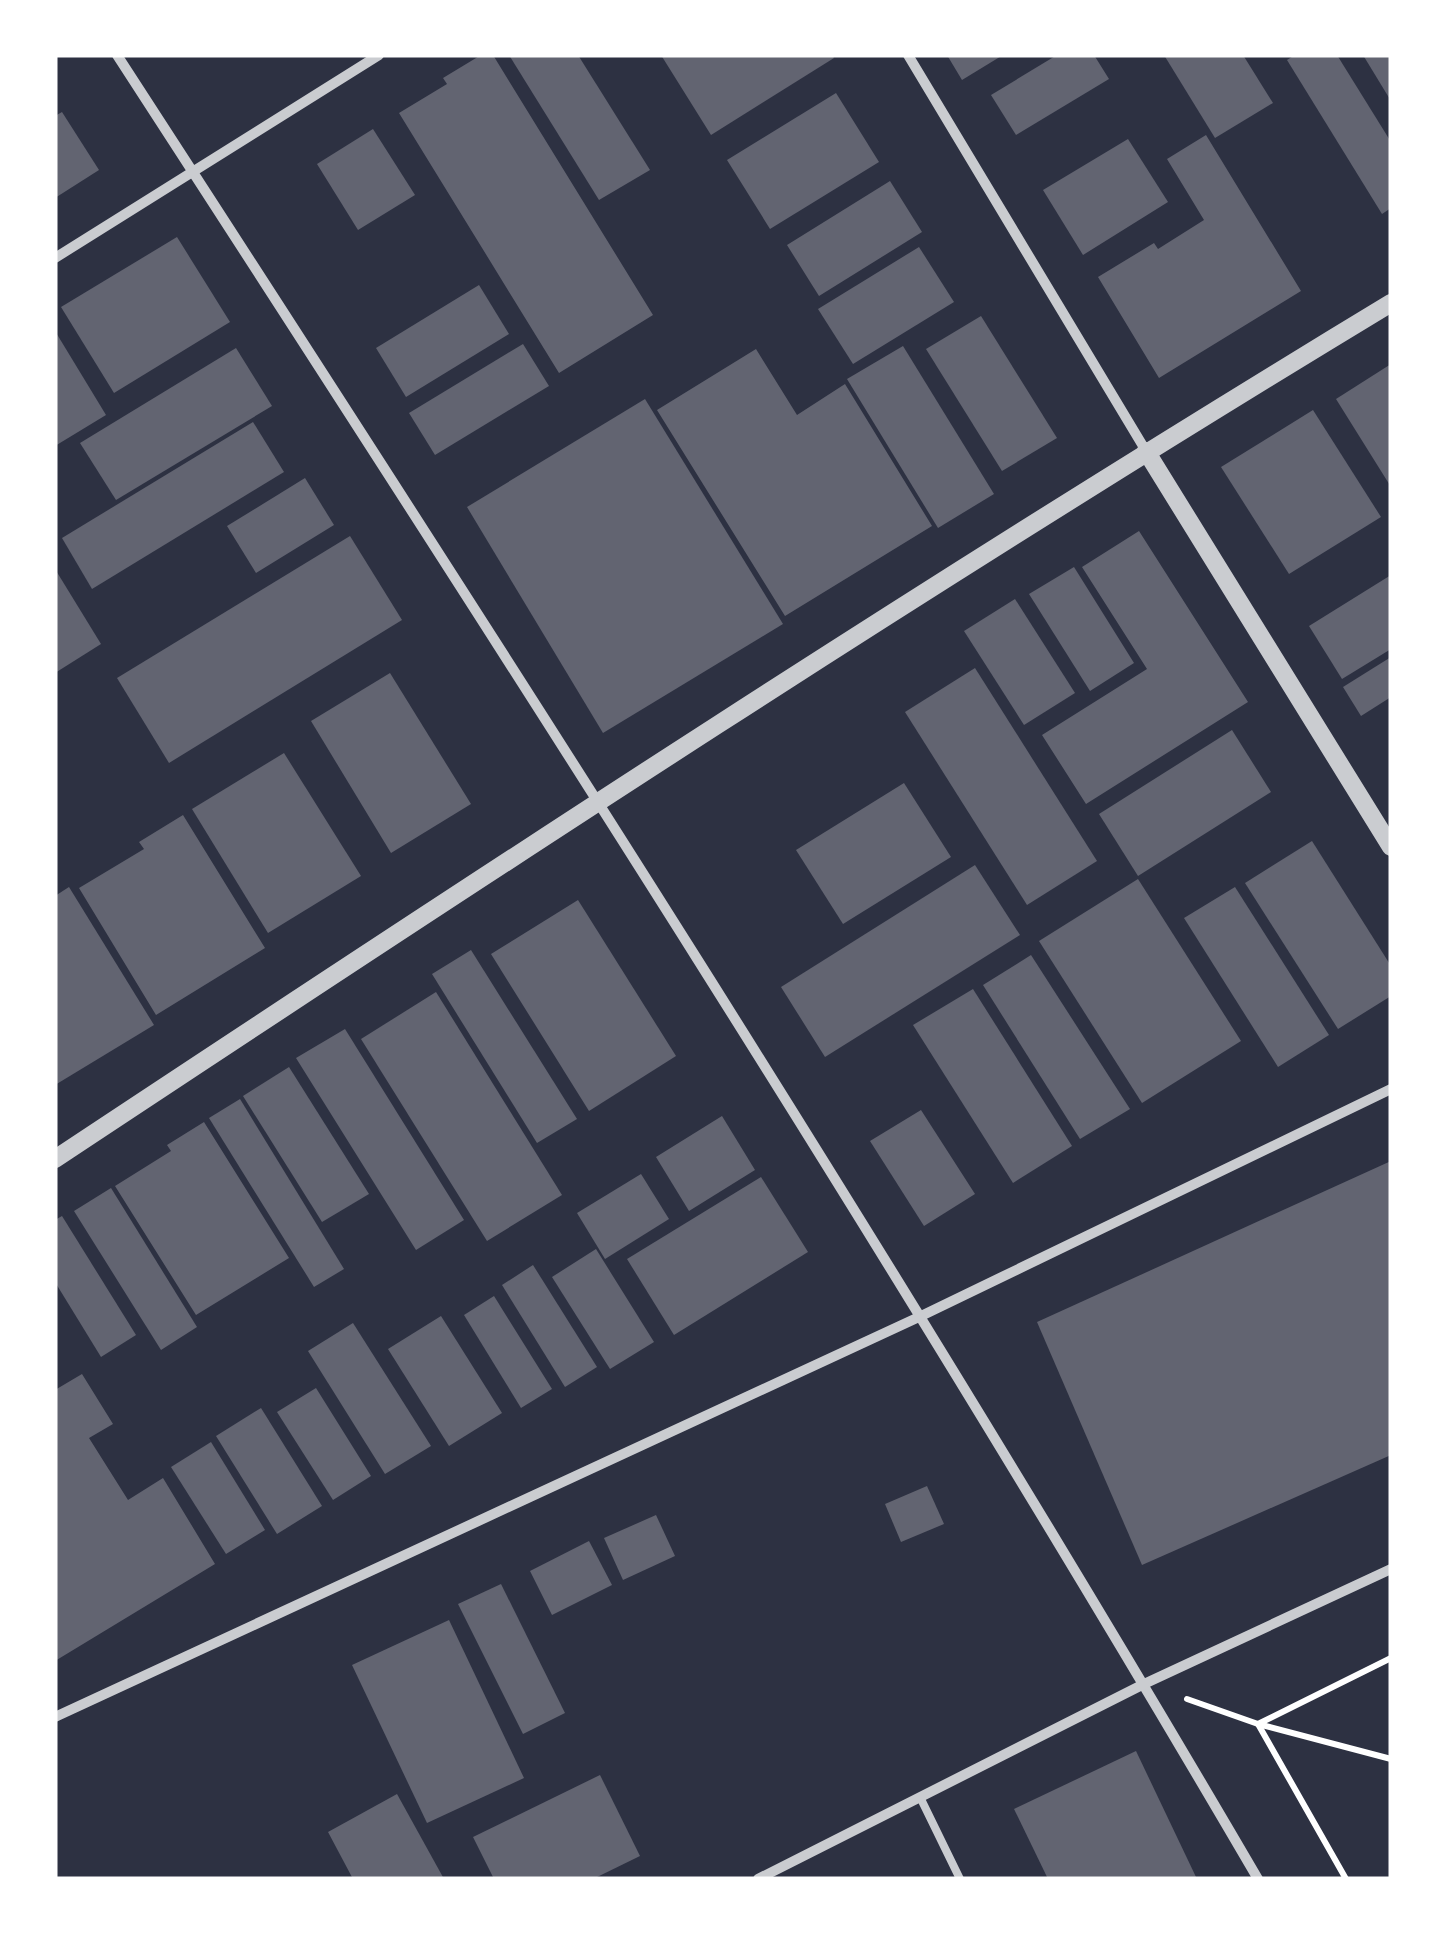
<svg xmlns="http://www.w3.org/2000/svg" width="1446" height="1934" font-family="Signika,sans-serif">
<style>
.building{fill:#626471}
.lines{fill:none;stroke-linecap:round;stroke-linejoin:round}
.path{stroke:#fff;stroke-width:6}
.service{stroke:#caccd0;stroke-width:8}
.minor{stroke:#caccd0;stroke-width:10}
.tertiary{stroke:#caccd0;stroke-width:18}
</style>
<rect width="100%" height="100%" fill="#2d3142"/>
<g class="building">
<path d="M 481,55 L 493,55 L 653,315 L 559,373 L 399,113 L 447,84 L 443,78 Z"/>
<path d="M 509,55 L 578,55 L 650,170 L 599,200 Z"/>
<path d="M 661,55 L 832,55 L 834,58 L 711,135 Z"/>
<path d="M 947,55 L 1003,55 L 962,80 Z"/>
<path d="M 1057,55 L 1094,55 L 1109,79 L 1016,135 L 991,95 Z"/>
<path d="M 1164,55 L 1243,55 L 1273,103 L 1215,138 Z"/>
<path d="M 1295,55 L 1337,55 L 1391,142 L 1391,208 L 1382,214 L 1287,60 Z"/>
<path d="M 1363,55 L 1391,55 L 1391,101 Z"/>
<path d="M 836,93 L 879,162 L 770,229 L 727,160 Z"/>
<path d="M 62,112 L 99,170 L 55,198 L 55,116 Z"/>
<path d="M 373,129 L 415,195 L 358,230 L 317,164 Z"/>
<path d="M 1206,135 L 1301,291 L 1159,378 L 1098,277 L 1154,243 L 1158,249 L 1204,220 L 1167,159 Z"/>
<path d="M 1128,139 L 1168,202 L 1083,255 L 1043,190 Z"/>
<path d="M 890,181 L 922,232 L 819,296 L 787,245 Z"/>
<path d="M 177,237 L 230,322 L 114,393 L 61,307 Z"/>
<path d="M 919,247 L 954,302 L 853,364 L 818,309 Z"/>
<path d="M 479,285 L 509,334 L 406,397 L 376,348 Z"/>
<path d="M 981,316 L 1057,438 L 1002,471 L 926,349 Z"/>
<path d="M 55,331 L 106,415 L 55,446 Z"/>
<path d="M 523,344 L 549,386 L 435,455 L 409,413 Z"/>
<path d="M 903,346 L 994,494 L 938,528 L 847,379 Z"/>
<path d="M 236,348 L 272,406 L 116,500 L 80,443 Z"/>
<path d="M 756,349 L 797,415 L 845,384 L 932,526 L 785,616 L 657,410 Z"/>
<path d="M 1391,364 L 1391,487 L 1336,399 Z"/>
<path d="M 645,399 L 783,624 L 603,733 L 467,507 Z"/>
<path d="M 1313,410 L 1381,517 L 1289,574 L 1221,467 Z"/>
<path d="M 253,422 L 284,472 L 92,589 L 62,538 Z"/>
<path d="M 305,478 L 334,525 L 256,573 L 227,526 Z"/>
<path d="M 1139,531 L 1248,702 L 1086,804 L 1042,735 L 1147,669 L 1082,567 Z"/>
<path d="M 350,536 L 402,620 L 169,763 L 117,678 Z"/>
<path d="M 1074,567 L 1134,663 L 1090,691 L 1029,594 Z"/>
<path d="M 55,569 L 101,644 L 55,673 Z"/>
<path d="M 1391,575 L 1391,649 L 1342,679 L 1309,626 Z"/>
<path d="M 1015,599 L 1075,693 L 1024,725 L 964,631 Z"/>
<path d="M 1391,657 L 1391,697 L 1361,716 L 1343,687 Z"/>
<path d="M 975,668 L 1097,861 L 1027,905 L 905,712 Z"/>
<path d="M 390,673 L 471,804 L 391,853 L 311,721 Z"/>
<path d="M 1232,730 L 1271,792 L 1138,876 L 1099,814 Z"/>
<path d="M 284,753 L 361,876 L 268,933 L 192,809 Z"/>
<path d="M 904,783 L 951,857 L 843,924 L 796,850 Z"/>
<path d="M 183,815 L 265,948 L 156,1015 L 79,888 L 144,849 L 139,842 Z"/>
<path d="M 1312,841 L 1391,966 L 1391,996 L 1338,1029 L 1245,883 Z"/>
<path d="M 975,865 L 1020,935 L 825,1057 L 781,987 Z"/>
<path d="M 1138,879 L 1241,1041 L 1142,1103 L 1039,941 Z"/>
<path d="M 69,887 L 154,1025 L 55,1085 L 55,896 Z"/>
<path d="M 1235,887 L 1329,1035 L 1278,1067 L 1184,918 Z"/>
<path d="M 578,900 L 676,1056 L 589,1111 L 491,954 Z"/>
<path d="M 471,950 L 577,1119 L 537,1143 L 432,974 Z"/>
<path d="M 1031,955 L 1130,1109 L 1080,1139 L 983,985 Z"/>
<path d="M 973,989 L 1072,1146 L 1013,1183 L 913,1025 Z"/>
<path d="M 436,992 L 562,1195 L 487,1241 L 361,1039 Z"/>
<path d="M 345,1029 L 464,1220 L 416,1250 L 296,1058 Z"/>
<path d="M 289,1067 L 369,1194 L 322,1222 L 243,1096 Z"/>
<path d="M 240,1099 L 344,1269 L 314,1287 L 209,1118 Z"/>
<path d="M 921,1110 L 975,1194 L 924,1226 L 870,1141 Z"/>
<path d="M 722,1116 L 755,1170 L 689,1211 L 656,1157 Z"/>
<path d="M 204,1122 L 289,1258 L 196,1315 L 115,1186 L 171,1151 L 167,1145 Z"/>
<path d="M 1391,1161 L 1391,1455 L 1142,1565 L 1037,1322 Z"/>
<path d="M 641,1174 L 669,1219 L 605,1259 L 577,1213 Z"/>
<path d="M 761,1177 L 808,1252 L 674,1335 L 627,1259 Z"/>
<path d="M 111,1188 L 197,1327 L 161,1350 L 74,1211 Z"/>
<path d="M 62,1216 L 136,1335 L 101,1357 L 55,1282 L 55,1220 Z"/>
<path d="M 596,1249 L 654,1342 L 610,1369 L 552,1277 Z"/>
<path d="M 533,1265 L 597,1367 L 565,1387 L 502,1285 Z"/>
<path d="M 494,1296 L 552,1389 L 521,1408 L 464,1315 Z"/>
<path d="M 441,1316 L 502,1413 L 449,1446 L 388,1349 Z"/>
<path d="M 353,1323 L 431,1446 L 385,1474 L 308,1351 Z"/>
<path d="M 82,1374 L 113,1424 L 89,1438 L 128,1500 L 163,1478 L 215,1564 L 55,1661 L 55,1390 Z"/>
<path d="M 316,1388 L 371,1476 L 333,1500 L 277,1412 Z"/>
<path d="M 261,1408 L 322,1506 L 277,1534 L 216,1436 Z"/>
<path d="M 211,1442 L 265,1530 L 226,1554 L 171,1467 Z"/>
<path d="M 927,1486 L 944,1524 L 901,1542 L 885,1504 Z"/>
<path d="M 656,1515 L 675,1556 L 623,1580 L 604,1538 Z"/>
<path d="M 589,1541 L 612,1585 L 552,1615 L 530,1571 Z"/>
<path d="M 501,1584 L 565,1713 L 523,1734 L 458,1604 Z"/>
<path d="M 449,1620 L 524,1778 L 427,1823 L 352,1665 Z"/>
<path d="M 1136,1751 L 1196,1877 L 1048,1879 L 1014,1809 Z"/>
<path d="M 600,1775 L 640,1856 L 593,1879 L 494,1879 L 473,1837 Z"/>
<path d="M 397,1794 L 444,1879 L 353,1879 L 328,1832 Z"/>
</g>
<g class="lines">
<g class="path">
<path d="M 1187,1699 L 1258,1724 L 1391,1759"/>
<path d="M 1346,1879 L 1258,1724 L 1391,1658"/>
</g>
<path class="service" d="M 920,1797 L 960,1879"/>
<g class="minor">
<path d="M 117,55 C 507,656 896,1260 1258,1879"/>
<path d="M 908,55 L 1146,451"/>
<path d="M 55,258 L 379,55"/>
<path d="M 55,1717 L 919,1317 L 1391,1089"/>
<path d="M 758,1879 L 1144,1684 L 1391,1569"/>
</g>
<g class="tertiary">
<path d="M 1146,451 L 1391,847"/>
<path d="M 55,1159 C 496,867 938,577 1391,303"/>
</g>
</g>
<rect width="1446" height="1934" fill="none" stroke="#ffffff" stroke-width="115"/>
</svg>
